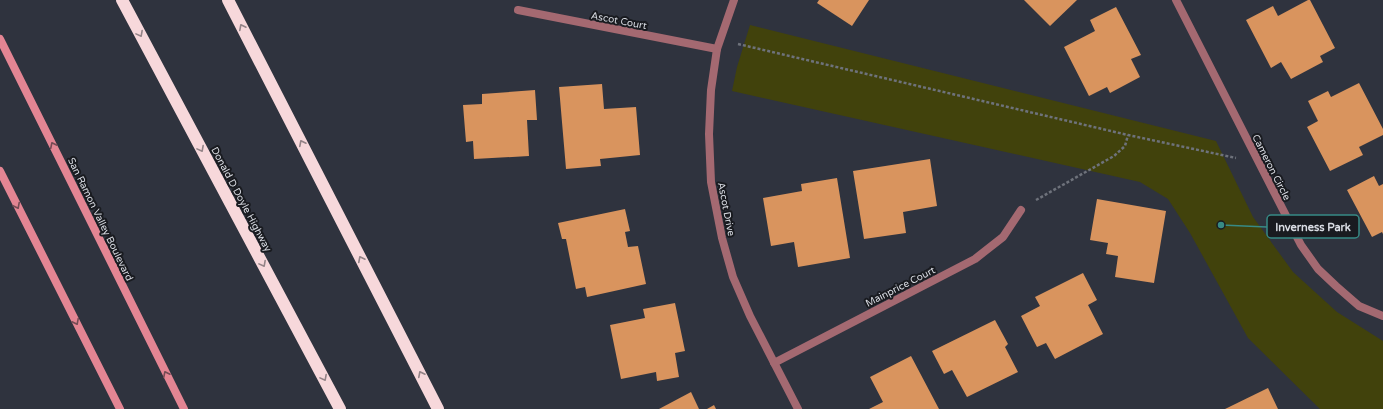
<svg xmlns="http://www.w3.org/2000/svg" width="1383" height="409" font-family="'Varela Round',sans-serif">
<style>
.green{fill:#41420c}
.building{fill:#d9945e}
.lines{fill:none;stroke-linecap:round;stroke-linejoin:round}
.path{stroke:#6e727b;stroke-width:2.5;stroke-dasharray:3 2;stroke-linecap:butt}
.minor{stroke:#a46971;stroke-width:8}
.secondary{stroke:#e38593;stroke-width:8}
.motorway{stroke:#f7d8db;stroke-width:12}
.oneway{stroke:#938387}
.oneway2{stroke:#744b54}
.labels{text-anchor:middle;stroke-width:4;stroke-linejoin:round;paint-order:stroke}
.street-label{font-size:10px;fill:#d9dce3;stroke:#191b20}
.leader{fill:none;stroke:#378a85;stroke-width:1.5}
.callout-dot{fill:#378a85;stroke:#191b20;stroke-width:1.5}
.callout{fill:#191b20;stroke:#378a85;stroke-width:1.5}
.callout-label{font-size:11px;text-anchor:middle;font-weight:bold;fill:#d9dce3}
</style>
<rect width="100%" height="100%" fill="#2f333e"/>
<path class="green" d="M 750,25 L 1216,141 L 1253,217 L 1293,272 L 1337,312 L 1383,341 L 1383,409 L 1320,409 L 1248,338 L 1190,233 L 1168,199 L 1140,182 L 732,91 L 737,67 Z"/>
<g class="building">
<path d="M 819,0 L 869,0 L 852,26 L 817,3 Z"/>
<path d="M 1024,0 L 1077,0 L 1050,26 Z"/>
<path d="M 1308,0 L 1310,0 L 1335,48 L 1320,56 L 1323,62 L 1291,79 L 1281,62 L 1271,68 L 1246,20 L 1273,6 L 1278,16 Z"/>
<path d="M 1116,7 L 1141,55 L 1131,59 L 1140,77 L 1110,93 L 1107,87 L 1089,96 L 1064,47 L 1095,31 L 1090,20 Z"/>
<path d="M 1359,83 L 1383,129 L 1383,135 L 1359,147 L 1363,155 L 1330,171 L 1307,127 L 1318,121 L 1308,101 L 1328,91 L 1331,97 Z"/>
<path d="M 602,84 L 604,109 L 636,107 L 640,155 L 600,159 L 601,166 L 566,169 L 559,87 Z"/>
<path d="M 535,90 L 537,120 L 527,120 L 529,156 L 474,159 L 473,141 L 466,142 L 463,105 L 482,104 L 482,94 Z"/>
<path d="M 930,159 L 937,206 L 903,212 L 906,233 L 864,239 L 853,171 Z"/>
<path d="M 1374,176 L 1379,186 L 1383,184 L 1383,234 L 1382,232 L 1372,237 L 1347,190 Z"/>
<path d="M 837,178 L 850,258 L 798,267 L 794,242 L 771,246 L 763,198 L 802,191 L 801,184 Z"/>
<path d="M 1097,199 L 1166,211 L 1154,283 L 1115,277 L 1118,256 L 1106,254 L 1108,243 L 1090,240 Z"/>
<path d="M 625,209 L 630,231 L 625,232 L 628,247 L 638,246 L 646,284 L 587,297 L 585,287 L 576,289 L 566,239 L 562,239 L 558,223 Z"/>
<path d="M 1083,273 L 1097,300 L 1088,305 L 1103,334 L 1055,359 L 1046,343 L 1037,347 L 1021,316 L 1040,306 L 1035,297 Z"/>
<path d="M 675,303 L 685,351 L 675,353 L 679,377 L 657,381 L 656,372 L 621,379 L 610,325 L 645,318 L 643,309 Z"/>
<path d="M 995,320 L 1008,344 L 1005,347 L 1018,372 L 967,397 L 952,370 L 944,374 L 932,351 Z"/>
<path d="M 911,356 L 939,409 L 869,409 L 883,402 L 870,377 Z"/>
<path d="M 1268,388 L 1278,409 L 1225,409 Z"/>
<path d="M 691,392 L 699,409 L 659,409 Z"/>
<path d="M 714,405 L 716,409 L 707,409 Z"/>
</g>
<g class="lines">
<g class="path">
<path d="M 738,44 L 1128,135 L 1236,158"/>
<path d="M 1036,200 L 1114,156 L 1125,146 L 1128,135"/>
</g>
<g class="minor">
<path d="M 734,0 L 717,49 L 711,90 L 709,134 L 711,182 L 722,238 L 733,277 L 750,316 L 798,409"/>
<path d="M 1176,0 L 1301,245 L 1318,269 L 1336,286 L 1359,306 L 1383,316"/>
<path d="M 518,10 L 717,49"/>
<path d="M 774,363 L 975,259 L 1003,237 L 1021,210"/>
</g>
<g class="secondary">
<path d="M 0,39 L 184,409"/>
<path d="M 0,171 L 120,409"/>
</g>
<g class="motorway">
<path d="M 122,0 L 340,409"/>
<path d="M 228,0 L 438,409"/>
</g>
</g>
<defs><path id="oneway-chevron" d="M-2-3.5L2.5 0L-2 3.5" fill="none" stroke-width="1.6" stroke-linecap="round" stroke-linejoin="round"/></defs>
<g class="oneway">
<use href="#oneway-chevron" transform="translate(242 27) rotate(-117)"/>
<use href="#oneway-chevron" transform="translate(140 34) rotate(62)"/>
<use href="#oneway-chevron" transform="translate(302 143) rotate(-117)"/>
<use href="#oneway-chevron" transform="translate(201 149) rotate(62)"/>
<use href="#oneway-chevron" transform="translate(361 259) rotate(-117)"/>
<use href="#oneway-chevron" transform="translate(263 264) rotate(62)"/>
<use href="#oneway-chevron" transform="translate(421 374) rotate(-117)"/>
<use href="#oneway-chevron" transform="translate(324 378) rotate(62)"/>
</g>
<g class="oneway2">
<use href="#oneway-chevron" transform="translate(53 145) rotate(-116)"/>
<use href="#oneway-chevron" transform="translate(17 206) rotate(63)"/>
<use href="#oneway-chevron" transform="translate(76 322) rotate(63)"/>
<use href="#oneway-chevron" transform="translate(166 374) rotate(-116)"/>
</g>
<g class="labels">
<g class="street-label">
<text transform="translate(619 20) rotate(11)" y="4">Ascot Court</text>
<text transform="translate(1272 167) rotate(63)" y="4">Cameron Circle</text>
<text transform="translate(242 199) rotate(62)" y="4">Donald D Doyle Highway</text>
<text transform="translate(727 209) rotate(79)" y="4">Ascot Drive</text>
<text transform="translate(101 219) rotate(64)" y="4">San Ramon Valley Boulevard</text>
<text transform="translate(900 286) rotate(-27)" y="4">Mainprice Court</text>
</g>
</g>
<path class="leader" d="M1221 225L1267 227"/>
<circle class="callout-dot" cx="1221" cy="225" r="4"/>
<rect class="callout" x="1267" y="215" width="92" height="23" rx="4"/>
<g class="callout-label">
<text x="1313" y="231">Inverness Park</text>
</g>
</svg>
